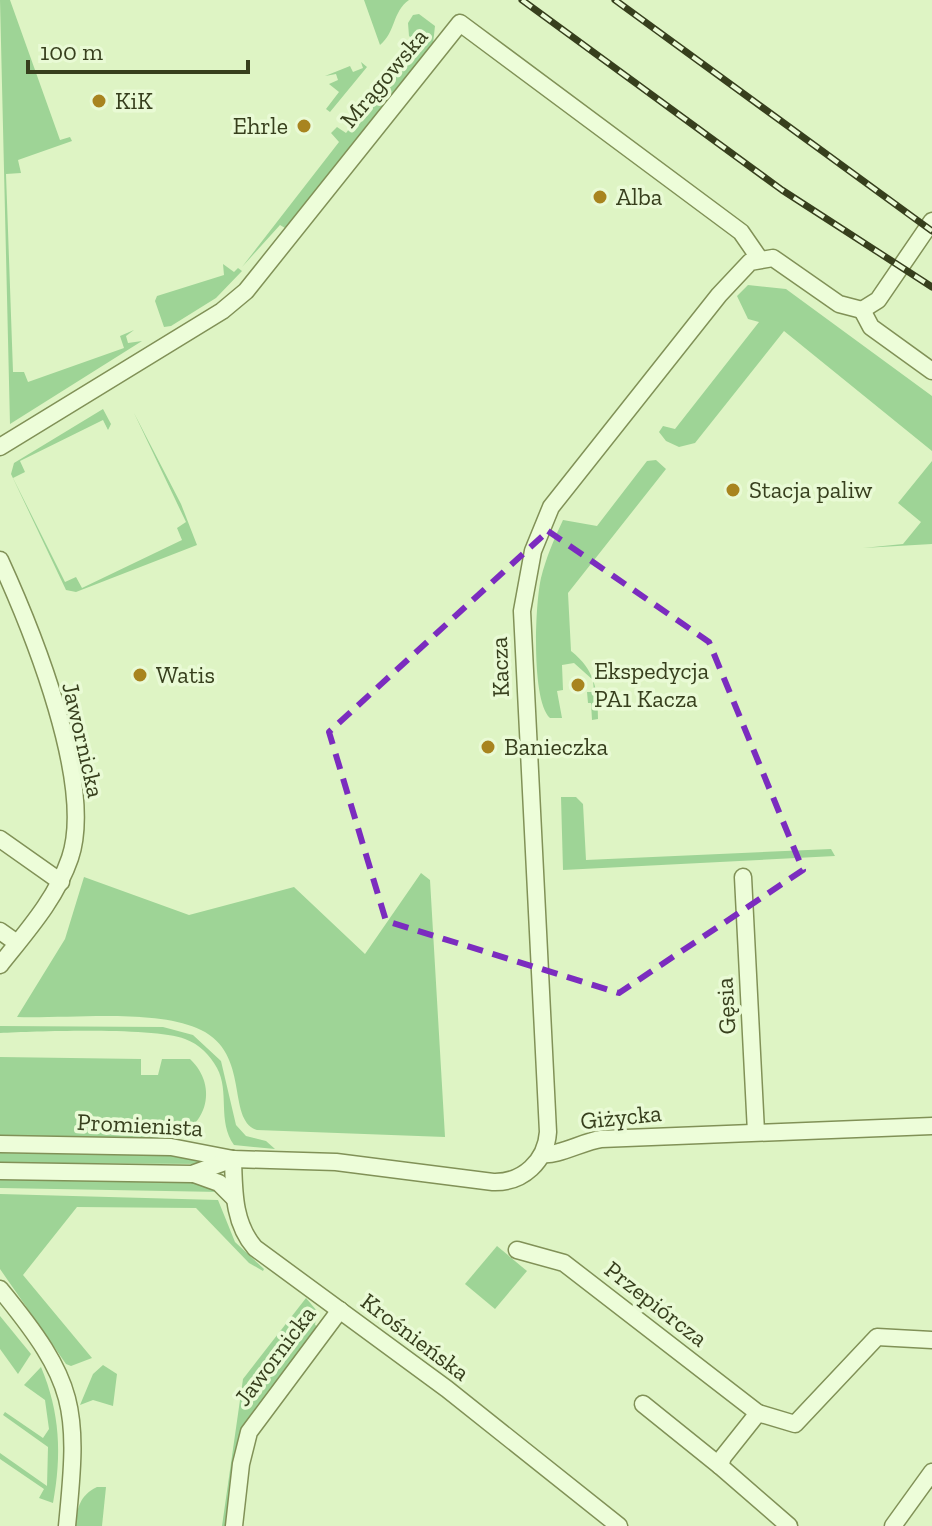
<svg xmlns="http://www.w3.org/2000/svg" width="932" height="1526" font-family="'Zilla Slab',serif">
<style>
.green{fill:#9ed496}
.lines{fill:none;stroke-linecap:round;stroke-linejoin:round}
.minor-casing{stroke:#819157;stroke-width:19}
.minor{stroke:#edfdd9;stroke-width:16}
.rail-casing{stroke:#373f1d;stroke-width:7}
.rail{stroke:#e9fad5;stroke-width:4;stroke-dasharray:12;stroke-linecap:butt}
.marked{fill:none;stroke:#7b2cbf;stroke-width:6;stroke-dasharray:16 10;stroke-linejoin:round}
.poi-dot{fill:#a8841f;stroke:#e9fad5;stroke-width:3}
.labels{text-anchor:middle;stroke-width:7;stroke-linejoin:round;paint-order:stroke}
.street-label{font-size:24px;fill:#373f1d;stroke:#e9fad5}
.poi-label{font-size:24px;fill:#373f1d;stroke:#e9fad5;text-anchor:start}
</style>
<rect width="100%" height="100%" fill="#def4c4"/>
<g class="green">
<path d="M 0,0 L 10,0 L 60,140 L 70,137 L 72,141 L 18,160 L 21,173 L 6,174 L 13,372 L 24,372 L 28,382 L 124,348 L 120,336 L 134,330 L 126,336 L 128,343 L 142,341 L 10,424 Z"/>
<path d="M 364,0 L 409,0 C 392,12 396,32 380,45 Z"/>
<path d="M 419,14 L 435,26 L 433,44 L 285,228 L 280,225 L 242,267 L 339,142 L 331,133 L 337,127 L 346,133 L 417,43 L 409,36 L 408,23 L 413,15 Z"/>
<path d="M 361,62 L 367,67 L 330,112 L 326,109 L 339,92 L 329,84 L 338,80 L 336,74 L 325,76 L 350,66 L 353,72 L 363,68 Z"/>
<path d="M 223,264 L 234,272 L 238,268 L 242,271 L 216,298 L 171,326 L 164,327 L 155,301 L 157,296 L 224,275 Z"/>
<path d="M 748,285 L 786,289 L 932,396 L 932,451 L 784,331 L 695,443 L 679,447 L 666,441 L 659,432 L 663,426 L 675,429 L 759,322 L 748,319 L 737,296 Z"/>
<path d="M 103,409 L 111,424 L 108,430 L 103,420 L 20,461 L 25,472 L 13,478 L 65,582 L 76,577 L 82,588 L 182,540 L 177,528 L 186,522 L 134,413 L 181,504 L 197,545 L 76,592 L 66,590 L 11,474 L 14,463 Z"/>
<path d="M 656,460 L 666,469 L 568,593 L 571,651 C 595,670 598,690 598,719 L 592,720 L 591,703 L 588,703 L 587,692 L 594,692 L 593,680 L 574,663 L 562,665 L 563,690 L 557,691 L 562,718 L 550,718 C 531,701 535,604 541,578 C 546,558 554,539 563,520 L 597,526 L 647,461 Z"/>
<path d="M 932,461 L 932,544 L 863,548 L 903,544 L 921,522 L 898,503 Z"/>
<path d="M 561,797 L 576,797 L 583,804 L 586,860 L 831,849 L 835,856 L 563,870 Z"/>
<path d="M 421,873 L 430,880 L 445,1137 L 257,1130 C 226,1120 251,1054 201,1030 C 157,1008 67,1019 17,1017 L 65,939 L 84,877 L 189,915 L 294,887 L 365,954 Z"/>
<path d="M 0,1026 L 163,1027 L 193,1035 L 221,1061 L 236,1125 L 246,1136 L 266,1141 L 275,1149 L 234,1145 C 217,1121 230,1092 217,1068 C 210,1055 199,1044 185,1039 C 154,1027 38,1031 0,1033 Z"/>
<path d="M 0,1057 L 141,1059 L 141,1075 L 158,1075 L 162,1059 L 190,1059 C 220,1087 206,1132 166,1139 L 0,1136 Z"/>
<path d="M 0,1153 L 193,1156 L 212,1164 L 0,1163 Z"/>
<path d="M 0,1179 L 203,1183 L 221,1192 L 0,1188 Z"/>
<path d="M 0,1194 L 218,1200 L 235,1242 L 264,1269 L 263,1271 L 249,1263 L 196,1208 L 77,1207 L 23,1275 L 92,1358 L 71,1366 L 66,1364 L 0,1269 Z"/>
<path d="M 497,1246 L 527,1271 L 495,1309 L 465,1284 Z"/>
<path d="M 306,1298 L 317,1311 L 315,1325 L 319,1327 L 245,1428 L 227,1526 L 222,1526 L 243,1379 Z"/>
<path d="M 0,1316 L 31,1354 L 18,1374 L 0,1349 Z"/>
<path d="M 103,1365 L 117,1374 L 113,1406 L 93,1400 L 80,1405 L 93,1374 Z"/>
<path d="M 41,1367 C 60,1412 62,1455 53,1503 L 39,1498 L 44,1489 L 0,1459 L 0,1453 L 47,1486 L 48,1447 L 3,1415 L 5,1412 L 43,1438 L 49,1429 L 45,1400 L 24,1385 Z"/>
<path d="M 97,1487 L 106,1487 L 102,1526 L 75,1526 C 77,1508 80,1495 97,1487 Z"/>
</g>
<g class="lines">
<g class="minor-casing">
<g id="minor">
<path d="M 862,310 L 878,300 L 932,221"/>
<path d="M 862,310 L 871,327 L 932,371"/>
<path d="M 0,447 L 222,311 L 246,291 L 460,23 L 741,232 L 759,258"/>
<path d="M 0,560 C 32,630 95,784 70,858 C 56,899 27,931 0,965"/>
<path d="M 0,839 L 61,882"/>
<path d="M 743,877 L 756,1132"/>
<path d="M 0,931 L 17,943"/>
<path d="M 0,1144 L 171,1147 L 233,1159 L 336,1162 L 493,1182 C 523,1183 546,1161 548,1132 L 522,611 L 533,551 L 551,507 L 719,295 L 750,262 L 773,258 L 839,304 L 862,310"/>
<path d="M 543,1154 C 555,1157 585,1141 601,1139 L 932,1126"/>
<path d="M 233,1159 C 234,1190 233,1223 255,1248 L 447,1389 L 619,1526"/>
<path d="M 0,1171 L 192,1174 L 233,1159"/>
<path d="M 194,1174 L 219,1183 L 234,1198"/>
<path d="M 517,1250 L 564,1263 L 758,1413"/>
<path d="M 0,1289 C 77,1383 79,1407 67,1526"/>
<path d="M 643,1404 L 720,1466"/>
<path d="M 234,1526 L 241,1464 L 249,1432 L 340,1310"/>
<path d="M 789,1526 L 720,1466 L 723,1457 L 758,1413 L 795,1424 L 877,1337 L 932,1340"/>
<path d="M 893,1526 L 932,1472"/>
</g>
</g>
<use href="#minor" class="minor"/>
<g class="rail-casing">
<g id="rail">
<path d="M 522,0 L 782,190 L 932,287"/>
<path d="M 615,0 L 932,231"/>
</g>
</g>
<use href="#rail" class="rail"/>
</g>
<path class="marked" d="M 548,531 L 709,642 L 803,870 L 619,993 L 386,921 L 329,732 Z"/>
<g class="poi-dot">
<circle cx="99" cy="101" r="8"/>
<circle cx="304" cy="126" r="8"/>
<circle cx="600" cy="197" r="8"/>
<circle cx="733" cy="490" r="8"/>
<circle cx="140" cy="675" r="8"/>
<circle cx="578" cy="685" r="8"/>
<circle cx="488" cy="747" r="8"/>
</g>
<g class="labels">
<g class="street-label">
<text transform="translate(384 78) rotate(-50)" y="8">Mrągowska</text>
<text transform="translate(500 667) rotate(-92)" y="8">Kacza</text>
<text transform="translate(83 740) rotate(77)" y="8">Jawornicka</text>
<text transform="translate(726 1006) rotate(-93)" y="8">Gęsia</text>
<text transform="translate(621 1117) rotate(-6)" y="8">Giżycka</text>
<text transform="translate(140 1125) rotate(3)" y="8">Promienista</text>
<text transform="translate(656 1304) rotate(38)" y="8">Przepiórcza</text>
<text transform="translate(415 1337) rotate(37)" y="8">Krośnieńska</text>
<text transform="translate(275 1356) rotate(-53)" y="8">Jawornicka</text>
</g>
<g class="poi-label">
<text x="115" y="109">KiK</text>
<text x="288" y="134" text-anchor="end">Ehrle</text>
<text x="616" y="205">Alba</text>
<text x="749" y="498">Stacja paliw</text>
<text x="594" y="679">Ekspedycja<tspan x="594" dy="28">PA1 Kacza</tspan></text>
<text x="156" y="683">Watis</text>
<text x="504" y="755">Banieczka</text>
</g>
</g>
<path d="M28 60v12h220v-12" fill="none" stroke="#373f1d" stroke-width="4"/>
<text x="40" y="60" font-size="24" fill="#373f1d" stroke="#e9fad5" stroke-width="6" paint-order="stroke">100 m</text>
</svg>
